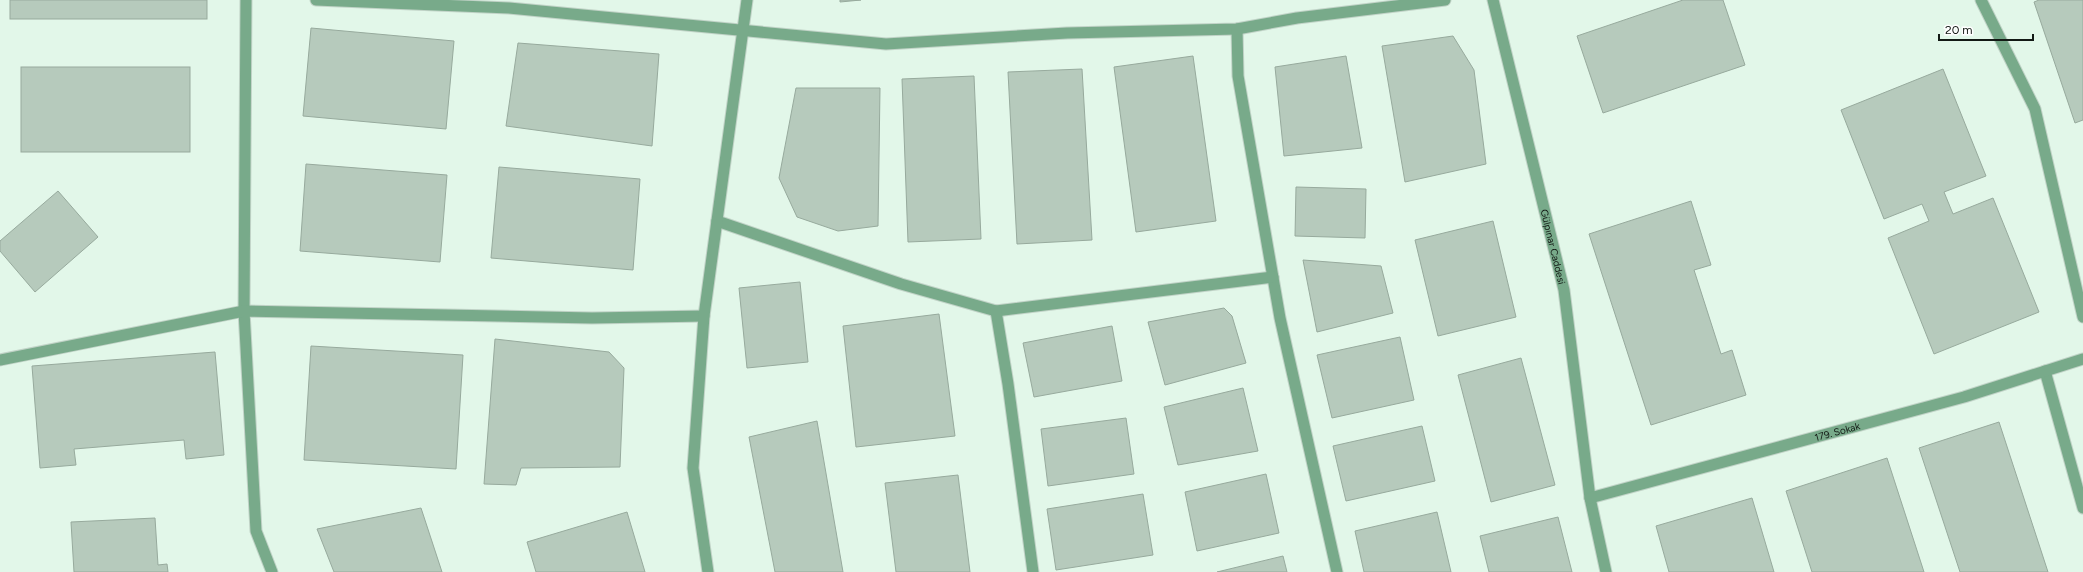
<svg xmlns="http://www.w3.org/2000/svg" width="2083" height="572" font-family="Figtree,sans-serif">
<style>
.building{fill:#b6cabc;stroke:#97aa9d}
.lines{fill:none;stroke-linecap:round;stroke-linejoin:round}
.minor-casing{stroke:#c1d3c7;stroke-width:13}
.minor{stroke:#78aa8a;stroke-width:11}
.labels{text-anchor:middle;stroke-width:3;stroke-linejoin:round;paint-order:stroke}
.street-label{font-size:10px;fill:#121914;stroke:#fff}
</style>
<rect width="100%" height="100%" fill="#e2f7e9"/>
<g class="building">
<rect x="10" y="0" width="197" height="19"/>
<path d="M 840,0 L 861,0 L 840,2 Z"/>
<path d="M 1683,0 L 1723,0 L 1745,65 L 1603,113 L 1577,36 Z"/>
<path d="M 2039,0 L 2083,0 L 2083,120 L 2075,123 L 2034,2 Z"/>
<path d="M 311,28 L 454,41 L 446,129 L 303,116 Z"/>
<path d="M 1453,36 L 1474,70 L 1486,164 L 1405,182 L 1382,46 Z"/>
<path d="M 518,43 L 659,54 L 652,146 L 506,126 Z"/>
<path d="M 1193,56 L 1216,221 L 1136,232 L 1114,67 Z"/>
<path d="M 1346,56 L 1362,148 L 1284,156 L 1275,67 Z"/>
<rect x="21" y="67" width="169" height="85"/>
<path d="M 1082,69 L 1092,240 L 1017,244 L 1008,72 Z"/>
<path d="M 1943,69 L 1986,176 L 1944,192 L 1953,214 L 1993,198 L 2039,312 L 1934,354 L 1888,238 L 1929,221 L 1922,204 L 1884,219 L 1841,110 Z"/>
<path d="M 974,76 L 981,239 L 908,242 L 902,79 Z"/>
<path d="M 796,88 L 880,88 L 878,226 L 838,231 L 797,217 L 779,178 Z"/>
<path d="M 306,164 L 447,175 L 440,262 L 300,251 Z"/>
<path d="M 499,167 L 640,179 L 633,270 L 491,258 Z"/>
<path d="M 1296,187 L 1366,189 L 1365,238 L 1295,236 Z"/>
<path d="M 58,191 L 98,237 L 35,292 L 0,251 L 0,241 Z"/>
<path d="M 1691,201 L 1711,265 L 1694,270 L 1721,354 L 1732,350 L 1746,395 L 1651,425 L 1589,234 Z"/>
<path d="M 1493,221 L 1516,317 L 1438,336 L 1415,240 Z"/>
<path d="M 1303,260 L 1381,266 L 1393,313 L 1317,332 Z"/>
<path d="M 800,282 L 808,362 L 747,368 L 739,288 Z"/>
<path d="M 1224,308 L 1232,316 L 1246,363 L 1165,385 L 1148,322 Z"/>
<path d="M 939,314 L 955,436 L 856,447 L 843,326 Z"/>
<path d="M 1112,326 L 1122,381 L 1034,397 L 1023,343 Z"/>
<path d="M 1400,337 L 1414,400 L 1332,418 L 1317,355 Z"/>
<path d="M 495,339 L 609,352 L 624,368 L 620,467 L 521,468 L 516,485 L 484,484 Z"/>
<path d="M 311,346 L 463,355 L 456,469 L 304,460 Z"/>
<path d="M 215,352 L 224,455 L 186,459 L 184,440 L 74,449 L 76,465 L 40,468 L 32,366 Z"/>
<path d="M 1521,358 L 1555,485 L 1491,502 L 1458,375 Z"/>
<path d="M 1243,388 L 1258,451 L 1178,465 L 1164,407 Z"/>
<path d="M 1126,418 L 1134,474 L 1048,486 L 1041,429 Z"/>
<path d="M 817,421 L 843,572 L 775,572 L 749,437 Z"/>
<path d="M 1999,422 L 2048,572 L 1960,572 L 1919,448 Z"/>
<path d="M 1422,426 L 1435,481 L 1346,501 L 1333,446 Z"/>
<path d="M 1887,458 L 1924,572 L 1812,572 L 1786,491 Z"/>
<path d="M 1266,474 L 1279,533 L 1197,551 L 1185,492 Z"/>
<path d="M 958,475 L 970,572 L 896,572 L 885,483 Z"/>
<path d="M 1143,494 L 1153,555 L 1056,570 L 1047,509 Z"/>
<path d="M 1752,498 L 1774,572 L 1669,572 L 1656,526 Z"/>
<path d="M 421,508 L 442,572 L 334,572 L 317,529 Z"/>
<path d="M 627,512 L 645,572 L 536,572 L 527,542 Z"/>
<path d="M 1437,512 L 1451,572 L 1364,572 L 1355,531 Z"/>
<path d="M 1558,517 L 1572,572 L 1489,572 L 1480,536 Z"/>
<path d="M 155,518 L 158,565 L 167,564 L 168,572 L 74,572 L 71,522 Z"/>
<path d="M 1283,556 L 1287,572 L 1217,572 Z"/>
</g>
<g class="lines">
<g class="minor-casing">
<g id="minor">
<path d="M 246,0 L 244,311 L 256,531 L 272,572"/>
<path d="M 316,0 L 509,8 L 886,44 L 1067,33 L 1237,29 L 1297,18 L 1445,0"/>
<path id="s1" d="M 1493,0 L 1564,290 L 1590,498 L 1606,572"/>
<path d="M 1981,0 L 2035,109 L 2083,317"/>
<path d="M 1237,29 L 1238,76 L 1280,318 L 1337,572"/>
<path d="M 717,221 L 901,284 L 996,311 L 1273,277"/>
<path d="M 996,311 L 1008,384 L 1033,572"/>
<path d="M 0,360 L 244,311 L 592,318 L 704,316"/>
<path d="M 2045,371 L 2083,508"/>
<path id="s2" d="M 1590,498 L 1964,397 L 2083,359"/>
<path d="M 708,572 L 693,468 L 704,316 L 747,0"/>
</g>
</g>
<use href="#minor" class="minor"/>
</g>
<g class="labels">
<g class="street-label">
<text dy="4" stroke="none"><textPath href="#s1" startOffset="254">Gülpınar Caddesi</textPath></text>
<text dy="4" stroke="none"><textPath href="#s2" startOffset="256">179. Sokak</textPath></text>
</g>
</g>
<path d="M1939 34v6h94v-6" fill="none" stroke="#121914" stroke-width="2"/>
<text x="1945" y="34" font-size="12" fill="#121914" stroke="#ffffff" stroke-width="3" paint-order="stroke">20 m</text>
</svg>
